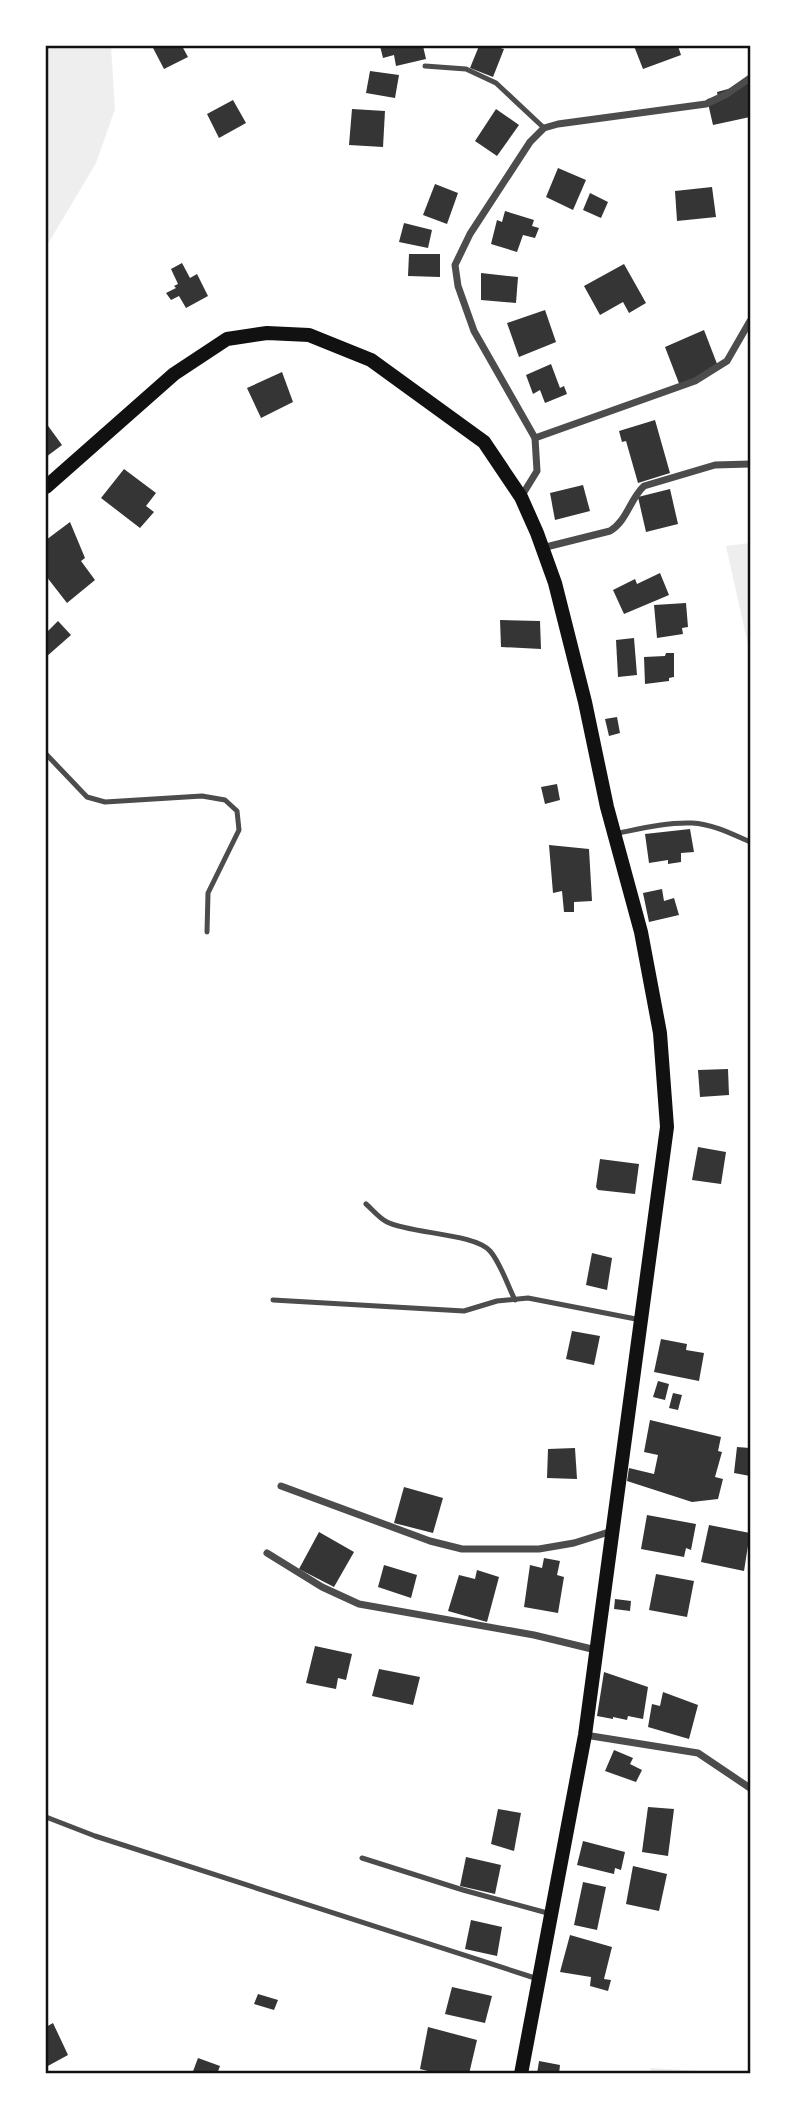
<svg xmlns="http://www.w3.org/2000/svg" width="796" height="2119" font-family="Inter,sans-serif">
<style>
.green{fill:#eee}
.building{fill:#353535}
.lines{fill:none;stroke-linecap:round;stroke-linejoin:round}
.service{stroke:#4c4c4c;stroke-width:5}
.minor{stroke:#4c4c4c;stroke-width:7}
.secondary{stroke:#111;stroke-width:14}
.neatline{fill:none;stroke:#111;stroke-width:2.5}
</style>
<rect width="100%" height="100%" fill="#fff"/>
<g class="green">
<path d="M 46,46 L 111,46 L 115,109 L 96,163 L 46,247 Z"/>
<path d="M 750,543 L 750,654 L 726,546 Z"/>
<path d="M 651,2068 L 731,2073 L 650,2073 Z"/>
</g>
<g class="building">
<path d="M 152,46 L 182,46 L 188,57 L 164,69 Z"/>
<path d="M 380,46 L 423,46 L 426,59 L 396,66 L 394,55 L 383,58 Z"/>
<path d="M 479,46 L 494,46 L 504,49 L 493,77 L 470,68 Z"/>
<path d="M 634,46 L 678,46 L 681,55 L 643,69 Z"/>
<path d="M 370,71 L 399,75 L 395,98 L 366,93 Z"/>
<path d="M 750,83 L 750,117 L 713,125 L 707,99 L 718,97 L 717,92 Z"/>
<path d="M 233,100 L 246,123 L 219,138 L 207,114 Z"/>
<path d="M 352,109 L 385,111 L 383,147 L 349,145 Z"/>
<path d="M 496,109 L 519,125 L 497,156 L 475,141 Z"/>
<path d="M 558,168 L 586,180 L 573,210 L 546,197 Z"/>
<path d="M 435,184 L 458,193 L 447,224 L 423,215 Z"/>
<path d="M 712,187 L 716,217 L 677,221 L 675,191 Z"/>
<path d="M 590,193 L 608,202 L 601,218 L 583,210 Z"/>
<path d="M 505,211 L 534,220 L 532,226 L 539,228 L 535,238 L 523,235 L 517,252 L 491,244 L 497,220 L 502,222 Z"/>
<path d="M 404,223 L 432,230 L 428,248 L 399,242 Z"/>
<path d="M 409,254 L 440,254 L 440,277 L 408,276 Z"/>
<path d="M 182,263 L 190,278 L 197,274 L 208,296 L 186,308 L 179,296 L 171,300 L 166,293 L 176,288 L 174,286 L 178,284 L 171,269 Z"/>
<path d="M 624,264 L 646,303 L 629,313 L 623,302 L 600,315 L 584,286 Z"/>
<path d="M 481,273 L 518,277 L 516,303 L 481,300 Z"/>
<path d="M 545,310 L 556,342 L 519,357 L 507,323 Z"/>
<path d="M 704,330 L 719,369 L 680,386 L 665,347 Z"/>
<path d="M 551,364 L 560,388 L 564,386 L 567,394 L 545,403 L 540,390 L 533,394 L 526,375 Z"/>
<path d="M 282,372 L 293,402 L 261,418 L 247,388 Z"/>
<path d="M 655,420 L 670,473 L 638,483 L 626,441 L 622,442 L 619,431 Z"/>
<path d="M 46,423 L 62,445 L 46,457 Z"/>
<path d="M 124,469 L 156,493 L 146,506 L 154,512 L 140,528 L 101,498 Z"/>
<path d="M 583,485 L 590,511 L 555,520 L 550,493 Z"/>
<path d="M 670,489 L 678,524 L 646,532 L 638,497 Z"/>
<path d="M 70,522 L 85,558 L 81,561 L 95,580 L 67,603 L 46,576 L 46,540 Z"/>
<path d="M 660,573 L 669,595 L 624,614 L 613,590 L 635,579 L 637,584 Z"/>
<path d="M 686,603 L 688,627 L 682,628 L 683,634 L 657,638 L 654,605 Z"/>
<path d="M 500,620 L 540,621 L 541,649 L 501,647 Z"/>
<path d="M 58,621 L 71,635 L 46,657 L 46,633 Z"/>
<path d="M 634,638 L 637,675 L 618,677 L 616,640 Z"/>
<path d="M 666,653 L 674,653 L 674,677 L 669,678 L 669,681 L 645,684 L 644,657 L 665,656 Z"/>
<path d="M 617,717 L 620,733 L 609,736 L 605,719 Z"/>
<path d="M 557,784 L 560,800 L 545,804 L 541,787 Z"/>
<path d="M 690,829 L 694,852 L 681,853 L 681,862 L 668,864 L 668,860 L 649,863 L 645,834 Z"/>
<path d="M 549,845 L 589,849 L 592,901 L 574,902 L 574,912 L 564,912 L 562,891 L 553,893 Z"/>
<path d="M 662,889 L 664,901 L 674,898 L 679,915 L 649,922 L 643,893 Z"/>
<path d="M 728,1069 L 729,1095 L 700,1097 L 698,1070 Z"/>
<path d="M 698,1147 L 726,1152 L 721,1184 L 692,1180 Z"/>
<path d="M 600,1159 L 639,1164 L 635,1194 L 598,1190 L 596,1187 Z"/>
<path d="M 592,1253 L 612,1258 L 607,1290 L 586,1285 Z"/>
<path d="M 572,1331 L 600,1336 L 594,1365 L 566,1359 Z"/>
<path d="M 661,1339 L 687,1344 L 686,1350 L 704,1353 L 699,1381 L 654,1372 Z"/>
<path d="M 658,1381 L 669,1384 L 665,1400 L 653,1397 Z"/>
<path d="M 673,1393 L 682,1395 L 678,1410 L 669,1408 Z"/>
<path d="M 650,1420 L 721,1437 L 718,1451 L 722,1452 L 715,1477 L 723,1479 L 718,1499 L 692,1502 L 627,1481 L 629,1468 L 654,1474 L 658,1455 L 644,1452 Z"/>
<path d="M 737,1447 L 750,1448 L 750,1476 L 734,1473 Z"/>
<path d="M 575,1448 L 577,1479 L 547,1478 L 548,1449 Z"/>
<path d="M 404,1487 L 443,1498 L 433,1533 L 394,1523 Z"/>
<path d="M 647,1515 L 696,1524 L 691,1550 L 686,1548 L 684,1557 L 641,1549 Z"/>
<path d="M 709,1525 L 750,1533 L 744,1571 L 701,1562 Z"/>
<path d="M 319,1532 L 354,1552 L 334,1587 L 299,1569 Z"/>
<path d="M 544,1558 L 560,1561 L 557,1575 L 564,1577 L 558,1613 L 524,1607 L 530,1565 L 542,1568 Z"/>
<path d="M 384,1565 L 417,1575 L 411,1598 L 378,1587 Z"/>
<path d="M 477,1570 L 499,1577 L 487,1622 L 448,1611 L 459,1575 L 475,1579 Z"/>
<path d="M 656,1574 L 694,1581 L 687,1617 L 649,1610 Z"/>
<path d="M 615,1599 L 631,1601 L 630,1611 L 614,1609 Z"/>
<path d="M 315,1646 L 352,1654 L 346,1680 L 338,1678 L 336,1689 L 306,1683 Z"/>
<path d="M 379,1669 L 420,1677 L 413,1705 L 372,1696 Z"/>
<path d="M 604,1672 L 648,1687 L 643,1719 L 628,1716 L 627,1720 L 613,1717 L 613,1719 L 597,1716 Z"/>
<path d="M 663,1692 L 698,1705 L 689,1739 L 648,1727 L 652,1704 L 660,1706 Z"/>
<path d="M 614,1750 L 633,1758 L 630,1764 L 642,1770 L 636,1782 L 605,1771 Z"/>
<path d="M 648,1807 L 674,1809 L 668,1856 L 642,1852 Z"/>
<path d="M 498,1809 L 521,1813 L 514,1851 L 491,1844 Z"/>
<path d="M 583,1841 L 625,1852 L 621,1870 L 615,1868 L 614,1874 L 577,1865 Z"/>
<path d="M 466,1857 L 501,1865 L 495,1894 L 460,1886 Z"/>
<path d="M 633,1866 L 667,1874 L 659,1911 L 626,1904 Z"/>
<path d="M 583,1882 L 606,1887 L 597,1930 L 574,1925 Z"/>
<path d="M 471,1920 L 502,1927 L 497,1956 L 465,1949 Z"/>
<path d="M 570,1935 L 612,1947 L 604,1979 L 611,1980 L 608,1991 L 590,1986 L 591,1977 L 560,1972 Z"/>
<path d="M 452,1987 L 492,1996 L 485,2023 L 445,2014 Z"/>
<path d="M 258,1994 L 278,2000 L 274,2010 L 254,2004 Z"/>
<path d="M 53,2023 L 68,2055 L 46,2067 L 46,2027 Z"/>
<path d="M 428,2027 L 477,2040 L 469,2074 L 439,2074 L 420,2069 Z"/>
<path d="M 198,2058 L 220,2066 L 217,2074 L 192,2074 Z"/>
<path d="M 539,2061 L 560,2065 L 559,2074 L 537,2074 Z"/>
</g>
<g class="lines">
<g class="service">
<path d="M 425,66 L 466,69 L 496,83 L 544,128"/>
<path d="M 46,754 L 87,797 L 105,802 L 202,796 L 225,800 L 237,811 L 239,830 L 208,893 L 207,932"/>
<path d="M 614,834 C 639,829 666,822 692,823 C 712,824 732,834 750,842"/>
<path d="M 366,1204 C 373,1210 379,1218 387,1222 C 411,1234 474,1233 490,1251 C 500,1262 508,1286 515,1300"/>
<path d="M 273,1300 L 464,1311 L 497,1301 L 528,1298 L 641,1320"/>
<path d="M 46,1817 L 95,1836 L 538,1979"/>
<path d="M 362,1858 L 463,1890 L 551,1914"/>
</g>
<g class="minor">
<path d="M 535,438 L 695,381 L 727,361 L 750,321"/>
<path d="M 521,497 L 537,471 L 535,438 L 474,331 L 458,286 L 455,265 L 470,234 L 530,142 L 544,128 L 558,124 L 706,104 L 727,94 L 750,78"/>
<path d="M 542,548 L 610,531 C 627,521 630,499 644,486 L 715,465 L 750,464"/>
<path d="M 281,1486 L 430,1541 L 462,1549 L 539,1549 L 574,1543 L 612,1531"/>
<path d="M 267,1553 L 322,1587 L 359,1604 L 534,1635 L 596,1650"/>
<path d="M 585,1735 L 698,1753 L 750,1788"/>
</g>
<path class="secondary" d="M 46,487 L 174,374 L 227,339 L 267,333 L 309,335 L 371,360 L 484,442 L 521,497 L 537,533 L 555,583 L 585,702 L 607,807 L 641,932 L 660,1033 L 667,1127 L 585,1735 L 521,2074"/>
</g>
<rect width="796" height="2119" fill="none" stroke="#ffffff" stroke-width="94"/>
<rect x="47" y="47" width="702" height="2025" class="neatline"/>
</svg>
